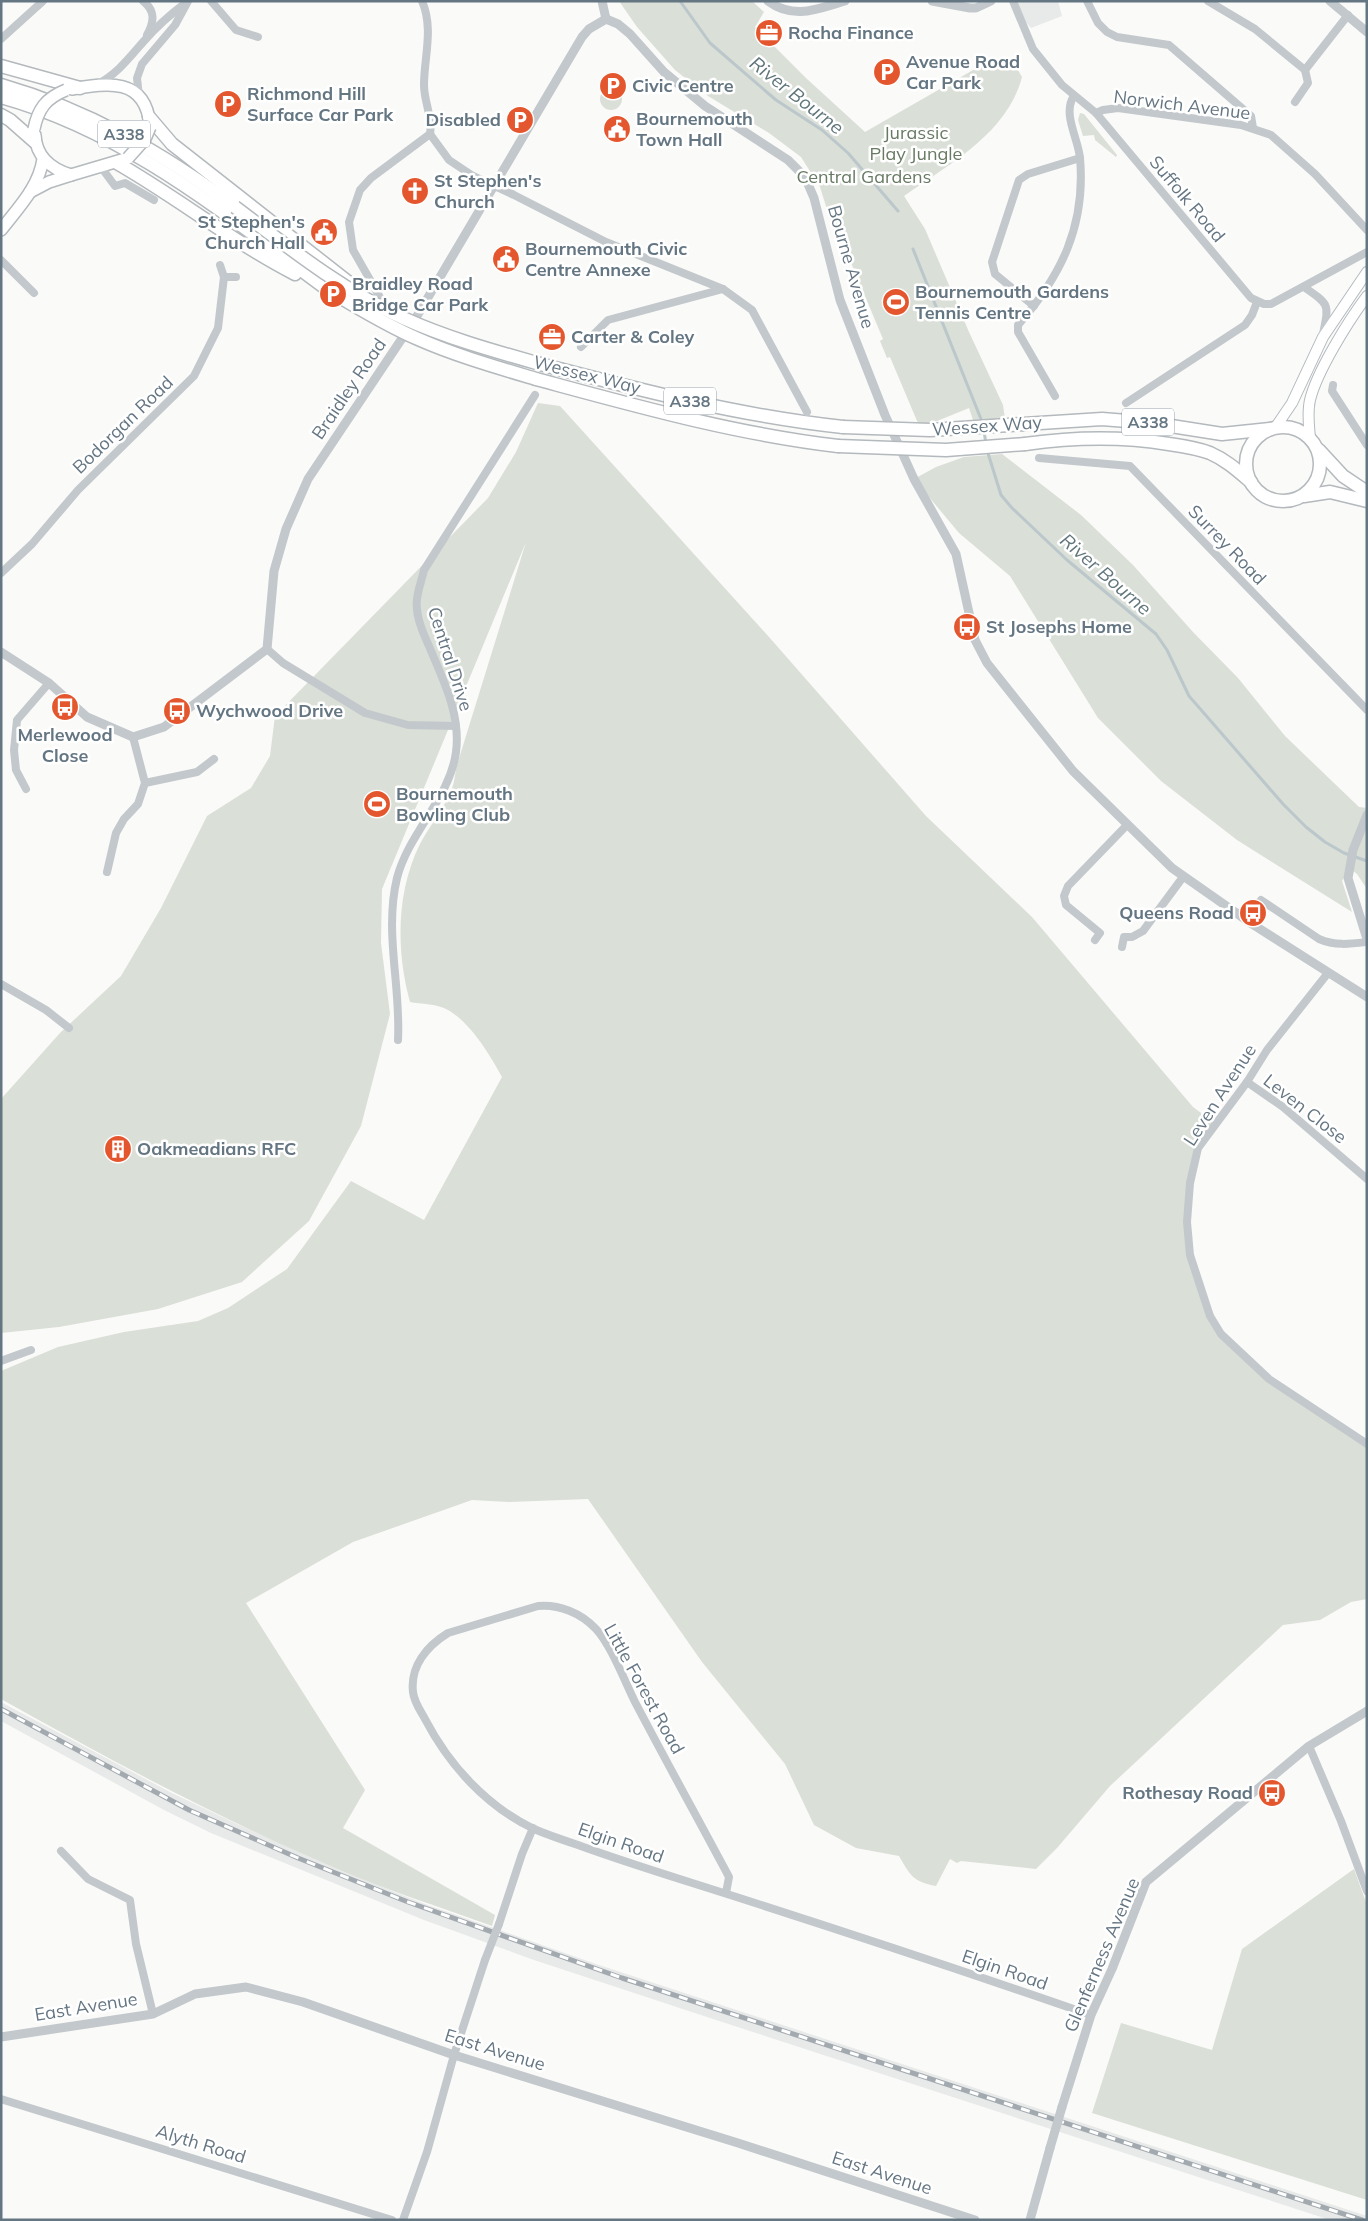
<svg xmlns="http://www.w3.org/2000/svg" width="1368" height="2221" font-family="Mulish,sans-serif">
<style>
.built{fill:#e8e9e9}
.green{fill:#dadfd7}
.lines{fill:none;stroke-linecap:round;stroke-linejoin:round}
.stream{stroke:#bbc7cb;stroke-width:3}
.secondary-casing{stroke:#b3babf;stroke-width:12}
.primary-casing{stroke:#b5babe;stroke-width:14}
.trunk-casing{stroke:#b4b9bd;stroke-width:15}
.minor{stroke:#c3c8cc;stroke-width:8}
.tertiary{stroke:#c3c8cc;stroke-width:9}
.secondary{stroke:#fff;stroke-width:10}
.primary{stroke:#fff;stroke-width:11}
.trunk{stroke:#fff;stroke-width:12}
.rail-casing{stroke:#a2aab0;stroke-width:5}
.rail{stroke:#fff;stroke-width:3;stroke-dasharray:9;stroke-linecap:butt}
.primary-bridge-casing{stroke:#b5babe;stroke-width:14;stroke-linecap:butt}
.trunk-bridge-casing{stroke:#b4b9bd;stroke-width:15;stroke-linecap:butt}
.minor-bridge{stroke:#c3c8cc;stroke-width:8}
.tertiary-bridge{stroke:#c3c8cc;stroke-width:9}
.primary-bridge{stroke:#fff;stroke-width:11}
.trunk-bridge{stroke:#fff;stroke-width:12}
.labels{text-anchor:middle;stroke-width:5;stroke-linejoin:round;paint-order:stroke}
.shield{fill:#fff;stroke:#939fa8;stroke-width:1}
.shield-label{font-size:16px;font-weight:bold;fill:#657683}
.poi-label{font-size:18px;font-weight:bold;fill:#657683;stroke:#fff;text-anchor:start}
.street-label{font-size:18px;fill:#657683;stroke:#fff}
.park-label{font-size:18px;fill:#687a64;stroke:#fff}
.water-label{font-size:19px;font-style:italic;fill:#60757c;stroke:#fff}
</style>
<rect width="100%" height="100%" fill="#fafaf8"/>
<g class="built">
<path d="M 1017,1 L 1058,1 L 1062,16 L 1031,28 L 1024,20 Z"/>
<path d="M 1,1702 L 172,1793 L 235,1823 L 337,1869 L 425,1904 L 596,1964 L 1367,2216 L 1367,2220 L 1330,2220 L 710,2018 L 531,1959 L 424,1920 L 211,1833 L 164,1810 L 1,1721 Z"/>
</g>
<g class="green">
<path d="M 619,1 L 752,1 L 764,12 L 755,27 L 806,78 L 865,132 L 994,58 L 1011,58 L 1022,77 C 1007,134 949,164 904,196 L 925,229 L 969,332 L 1003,405 L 1005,419 L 973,420 L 969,408 L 920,428 L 890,357 L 887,358 L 880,341 L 883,339 L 852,265 L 845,241 L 838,245 L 820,187 L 801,157 L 769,133 L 708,96 L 675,70 L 637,27 Z"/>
<circle cx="611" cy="99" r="11"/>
<path d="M 1080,113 L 1084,114 L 1117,155 L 1116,157 L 1095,140 L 1094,135 L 1083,136 L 1078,120 Z"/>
<path d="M 538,403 L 560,406 L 769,637 L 926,816 L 1032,917 L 1193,1107 L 1216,1124 L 1198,1148 L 1190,1183 L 1191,1256 L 1221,1334 L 1269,1379 L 1367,1444 L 1367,1599 L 1351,1602 L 1320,1620 L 1283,1625 L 1110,1786 L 1057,1848 L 1036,1869 L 961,1861 L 957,1863 L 950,1859 L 936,1886 C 913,1882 910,1875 899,1856 L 856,1848 L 814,1825 L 785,1764 L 702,1662 L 588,1499 L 509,1502 L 472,1500 L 353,1542 L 246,1603 L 365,1790 L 343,1828 L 495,1915 L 492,1926 C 440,1907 386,1890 335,1868 C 220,1819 110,1760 1,1699 L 1,1371 L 58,1347 L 124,1332 L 198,1321 L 228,1308 L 287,1269 L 351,1181 L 424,1220 L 502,1077 C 490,1055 471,1023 448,1010 C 438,1004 421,1004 410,1002 C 396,951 396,892 420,844 C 429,826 445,808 452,788 C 455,781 455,772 457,765 L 526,542 L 382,889 L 381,943 L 390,1014 L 361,1126 L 309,1221 L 242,1282 L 158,1309 L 59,1327 L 1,1333 L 1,1099 L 60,1033 L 121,976 L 161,908 L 207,816 L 251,788 L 270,756 L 275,716 L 488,498 L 516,452 Z"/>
<path d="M 1002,454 L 1081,515 L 1133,565 L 1193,632 L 1238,678 L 1285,736 L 1359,807 L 1367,808 L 1367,889 L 1357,874 L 1349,868 L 1342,881 L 1352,912 L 1237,840 L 1161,781 L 1098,718 L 1010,576 L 959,533 L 914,479 L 936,467 L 964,457 Z"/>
<path d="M 1354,1869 L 1367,1905 L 1367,2200 L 1092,2113 L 1121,2023 L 1212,2050 L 1242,1949 Z"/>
</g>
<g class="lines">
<g class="stream">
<path d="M 680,1 L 710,43 L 776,100 L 822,130 L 848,153 L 898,211"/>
<path d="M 913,249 L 983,424"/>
<path d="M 984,431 L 986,444"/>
<path d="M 987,450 L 1001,495 L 1012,508 L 1067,560 L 1156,634 L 1167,650 L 1189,696 L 1283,804 L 1306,827 L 1325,842 L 1344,853 L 1367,861"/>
</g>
<g class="secondary-casing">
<g id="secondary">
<path d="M 1275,428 L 1292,403 L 1323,337 L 1367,272"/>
<path d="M 1310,438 C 1309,426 1307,413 1310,400 C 1317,371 1349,320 1367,296"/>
</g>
</g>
<g class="primary-casing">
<g id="primary">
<path d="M 72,89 C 108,83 145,77 150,125"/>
<path d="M 35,135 C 36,156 51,169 71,175"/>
<path d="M 30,192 L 49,182 L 71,175 L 125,159"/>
<path d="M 1,230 C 18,208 39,187 43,159"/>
</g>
</g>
<g class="trunk-casing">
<g id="trunk">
<path d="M 1,66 L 80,88"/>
<path d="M 1,85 C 88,110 163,153 235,207"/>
<path d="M 1,97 C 128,132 227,216 331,292"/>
<path d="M 1,115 L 10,120 L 35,142"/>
<path d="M 149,117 L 172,144 L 362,293"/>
<path d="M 117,163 C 178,198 233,242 295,274"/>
<path d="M 540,364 C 640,390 740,416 843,427"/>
<path d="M 536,379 C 636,406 735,434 838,446"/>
<path d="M 1024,424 L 1102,419 L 1152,423 L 1222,434 L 1270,429"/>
<circle cx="1283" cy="464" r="37"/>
<path d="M 1025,444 C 1074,437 1121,436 1169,444 C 1183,446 1197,448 1210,453 C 1226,460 1238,471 1251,482"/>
<path d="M 1319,450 L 1343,476 L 1367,492"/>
<path d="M 1304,496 L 1330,492 L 1367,501"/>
</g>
</g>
<g class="minor">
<path d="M 143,1 C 156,11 154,22 147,35"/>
<path d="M 211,1 L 236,30 L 258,37"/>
<path d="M 422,1 C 434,29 424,57 424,85 C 424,102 433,118 430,134 L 449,160 L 473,176"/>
<path d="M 1013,1 L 1033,49 L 1062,85 L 1096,113 L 1251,298 L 1264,304 L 1271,304 L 1367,252"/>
<path d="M 1087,1 L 1098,23 L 1107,32 L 1117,37 L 1169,45 L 1251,116 L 1253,128"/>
<path d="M 1208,1 L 1255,29 L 1305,70"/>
<path d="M 1,39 L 43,1"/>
<path d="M 1305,70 L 1348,15"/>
<path d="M 98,84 C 118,73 129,58 144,41 C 157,26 172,13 188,1"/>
<path d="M 139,97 L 137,78 L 142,64 L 175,25 L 187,3"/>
<path d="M 1295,102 L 1308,83 L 1305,70"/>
<path d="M 1096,113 L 1103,110 L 1118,108 L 1241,125 L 1271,135 L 1315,174 L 1367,230"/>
<path d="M 101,167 L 115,186 L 125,183 L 154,200"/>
<path d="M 512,194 L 606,242 L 723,289 L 752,310 L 807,412"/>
<path d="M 1,260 L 34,293"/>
<path d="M 224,277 L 236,277"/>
<path d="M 1304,287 C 1330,305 1329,304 1323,334"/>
<path d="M 1034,306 L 995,274 L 992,262 L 1019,180 L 1028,174 L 1080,158"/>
<path d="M 386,308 L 353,250 L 349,222 L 360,190 L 371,178 L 430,134"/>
<path d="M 581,347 L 608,320 L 723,289"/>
<path d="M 1333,385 L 1332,391 L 1367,445"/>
<path d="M 1055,396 L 1018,332 L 1018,325 C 1061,276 1086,226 1080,158 C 1078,138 1062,113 1074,96"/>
<path d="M 1126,403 L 1245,325 L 1252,315 L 1257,302"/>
<path d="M 1039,458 L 1130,466 L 1367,710"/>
<path d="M 1,573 L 32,544 L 78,490 L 194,376 L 218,328 L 224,277 L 220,265"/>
<path d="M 267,649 L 283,663 L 365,713 L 408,725 L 456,726"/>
<path d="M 145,783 L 197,772 L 214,759"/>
<path d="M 26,789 L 16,770 L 14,750 L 17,720 L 49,683"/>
<path d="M 107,872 L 116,833 L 124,819 L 138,804 L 145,783 L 133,737"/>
<path d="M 1261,900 L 1319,939 C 1335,946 1350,944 1367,942"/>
<path d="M 1095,940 L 1100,933 L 1066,905 L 1064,896 L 1068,886 L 1127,825"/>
<path d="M 1122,947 L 1124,937 L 1132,937 L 1143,931 L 1183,877"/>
<path d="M 1328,973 L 1267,1050 L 1247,1082 L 1198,1148 L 1190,1183 L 1187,1222 L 1190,1255 L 1210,1316 L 1221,1334 L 1269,1379 L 1367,1444"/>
<path d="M 1,984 L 46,1010 L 69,1028"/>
<path d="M 398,1040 C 401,986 384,932 397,878 C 409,832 450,798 456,752 C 461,714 443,680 429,646 C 423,633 415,615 417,599 C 418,590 422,579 424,570 L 535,395"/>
<path d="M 1247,1082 L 1283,1107 L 1367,1179"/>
<path d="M 1,1361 L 31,1350"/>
<path d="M 1309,1746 L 1341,1821 L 1367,1891"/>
<path d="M 61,1851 L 88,1879 L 130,1900 L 136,1944 L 153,2014"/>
<path d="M 726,1893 L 729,1877 C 698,1819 666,1761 635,1702 C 625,1682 611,1645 596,1629 C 581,1613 559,1604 538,1606 L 448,1633 C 427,1646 410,1666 413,1692 C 414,1702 420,1710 425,1719 C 449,1765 486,1806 534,1829 C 548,1835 563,1840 578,1845 C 627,1863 677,1878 727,1894 C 849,1933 970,1973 1091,2015"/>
<path d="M 499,1924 L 522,1854 L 533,1828"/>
<path d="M 1,2099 L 392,2220"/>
<path d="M 403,2220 L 427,2152 L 454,2055 L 485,1960"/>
</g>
<g class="tertiary">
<path d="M 602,1 L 606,19"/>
<path d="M 768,1 C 794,20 817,9 845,1"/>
<path d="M 932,1 L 970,8 L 976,8 L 991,1"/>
<path d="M 1330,1 L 1367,32"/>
<path d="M 606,19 L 618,24 L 630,34 L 664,72 L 705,106 L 788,160 L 805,177 L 814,198 L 840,300 L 885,415 L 914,479 L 956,554 L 975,640 L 987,663 L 1073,771 L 1172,868 L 1252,924 L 1367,997"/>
<path d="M 1,652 L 49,683 L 87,717 L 133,737 L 164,727 L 267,649 L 274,571 L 286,529 L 308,479 L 417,316 L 582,37 L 589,29 L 606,19"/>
<path d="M 1367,815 L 1353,850 L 1348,878 L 1367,939"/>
<path d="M 1,2037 L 153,2014 L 195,1994 L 246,1987 L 303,2002 L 454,2055 L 738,2143 L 975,2220"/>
<path d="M 1062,2107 L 1091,2015 L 1112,1969 L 1146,1882 L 1309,1746 L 1367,1711"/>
<path d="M 1030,2220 L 1050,2148"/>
</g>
<use href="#secondary" class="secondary"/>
<use href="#primary" class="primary"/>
<use href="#trunk" class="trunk"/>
<g class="rail-casing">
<path id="rail" d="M 1,1709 L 189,1810 L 298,1858 L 408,1902 L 622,1978 L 1362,2220"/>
</g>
<use href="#rail" class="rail"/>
<g class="primary-bridge-casing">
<g id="primary-bridge">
<path d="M 34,129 C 38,109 46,98 66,90"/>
<path d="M 128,158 L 145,139 L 150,127"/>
</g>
</g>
<g class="trunk-bridge-casing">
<g id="trunk-bridge">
<path d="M 235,207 C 288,247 342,290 403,318 C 447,338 494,351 540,364"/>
<path d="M 331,292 C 359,308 386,325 416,338 C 454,355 496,367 536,379"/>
<path d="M 843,427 L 930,430 L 1024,424"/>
<path d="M 838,446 L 946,450 L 1025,444"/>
</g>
</g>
<g class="minor-bridge">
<path d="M 473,176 L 512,194"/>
<path d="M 485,1960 L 499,1924"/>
</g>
<path class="tertiary-bridge" d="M 1050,2148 L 1062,2107"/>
<use href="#primary-bridge" class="primary-bridge"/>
<use href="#trunk-bridge" class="trunk-bridge"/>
</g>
<defs>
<g id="office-disc" transform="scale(1.4375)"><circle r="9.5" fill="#e4572e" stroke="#fff"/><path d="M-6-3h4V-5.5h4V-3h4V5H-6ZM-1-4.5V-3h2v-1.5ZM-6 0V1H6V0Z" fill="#fff"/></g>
<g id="parking-disc" transform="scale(1.4375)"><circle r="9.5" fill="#e4572e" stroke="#fff"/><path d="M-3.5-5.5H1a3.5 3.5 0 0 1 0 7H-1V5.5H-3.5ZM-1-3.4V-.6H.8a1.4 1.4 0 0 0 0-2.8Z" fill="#fff"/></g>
<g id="civic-disc" transform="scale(1.4375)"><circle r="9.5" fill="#e4572e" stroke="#fff"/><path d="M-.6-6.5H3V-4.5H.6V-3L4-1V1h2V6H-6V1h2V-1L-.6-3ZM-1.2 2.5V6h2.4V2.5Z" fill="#fff"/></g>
<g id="church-disc" transform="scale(1.4375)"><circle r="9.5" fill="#e4572e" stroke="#fff"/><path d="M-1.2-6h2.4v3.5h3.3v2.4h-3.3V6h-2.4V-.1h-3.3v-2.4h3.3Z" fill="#fff"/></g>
<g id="stadium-disc" transform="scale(1.4375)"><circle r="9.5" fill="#e4572e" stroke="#fff"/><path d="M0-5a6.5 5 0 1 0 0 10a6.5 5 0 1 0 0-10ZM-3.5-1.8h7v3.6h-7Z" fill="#fff"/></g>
<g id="bus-disc" transform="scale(1.4375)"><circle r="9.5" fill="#e4572e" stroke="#fff"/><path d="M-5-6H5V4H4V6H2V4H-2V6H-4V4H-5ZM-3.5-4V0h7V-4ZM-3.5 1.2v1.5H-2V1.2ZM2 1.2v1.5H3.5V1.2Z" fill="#fff"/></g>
<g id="building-disc" transform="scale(1.4375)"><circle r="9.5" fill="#e4572e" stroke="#fff"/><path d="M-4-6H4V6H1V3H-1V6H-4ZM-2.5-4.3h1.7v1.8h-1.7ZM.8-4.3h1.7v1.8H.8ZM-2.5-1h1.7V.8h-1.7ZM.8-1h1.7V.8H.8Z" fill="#fff"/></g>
</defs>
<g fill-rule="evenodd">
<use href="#office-disc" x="769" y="33"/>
<use href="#parking-disc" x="887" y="72"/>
<use href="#parking-disc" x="613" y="86"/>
<use href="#parking-disc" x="228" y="104"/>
<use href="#parking-disc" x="520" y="120"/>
<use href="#civic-disc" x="617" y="129"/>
<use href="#church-disc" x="415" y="191"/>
<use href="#civic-disc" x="324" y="232"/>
<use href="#civic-disc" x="506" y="259"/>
<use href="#parking-disc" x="333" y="294"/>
<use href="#stadium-disc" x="896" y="302"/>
<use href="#office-disc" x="552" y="337"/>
<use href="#bus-disc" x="967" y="627"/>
<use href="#bus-disc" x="65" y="707"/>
<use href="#bus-disc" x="177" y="711"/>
<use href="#stadium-disc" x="377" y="804"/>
<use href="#bus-disc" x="1253" y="913"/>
<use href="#building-disc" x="118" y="1149"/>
<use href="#bus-disc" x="1272" y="1793"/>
</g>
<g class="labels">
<g class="shield">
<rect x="98" y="120.5" width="52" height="27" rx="4"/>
<rect x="664" y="387.5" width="52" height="27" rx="4"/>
<rect x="1122" y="408.5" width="52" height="27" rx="4"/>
</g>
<g class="shield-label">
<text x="124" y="140">A338</text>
<text x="690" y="407">A338</text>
<text x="1148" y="428">A338</text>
</g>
<g class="poi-label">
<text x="788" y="39">Rocha Finance</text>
<text x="906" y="68">Avenue Road<tspan x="906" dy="21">Car Park</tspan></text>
<text x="632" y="92">Civic Centre</text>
<text x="247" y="100">Richmond Hill<tspan x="247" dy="21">Surface Car Park</tspan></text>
<text x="636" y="125">Bournemouth<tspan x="636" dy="21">Town Hall</tspan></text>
<text x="501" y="126" text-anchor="end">Disabled</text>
<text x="434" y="187">St Stephen's<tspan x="434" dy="21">Church</tspan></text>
<text x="305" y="228" text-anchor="end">St Stephen's<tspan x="305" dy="21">Church Hall</tspan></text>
<text x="525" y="255">Bournemouth Civic<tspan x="525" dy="21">Centre Annexe</tspan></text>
<text x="352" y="290">Braidley Road<tspan x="352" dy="21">Bridge Car Park</tspan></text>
<text x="915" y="298">Bournemouth Gardens<tspan x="915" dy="21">Tennis Centre</tspan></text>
<text x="571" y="343">Carter &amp; Coley</text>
<text x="986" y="633">St Josephs Home</text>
<text x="196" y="717">Wychwood Drive</text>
<text x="65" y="741" text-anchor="middle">Merlewood<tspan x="65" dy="21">Close</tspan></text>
<text x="396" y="800">Bournemouth<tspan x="396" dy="21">Bowling Club</tspan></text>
<text x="1234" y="919" text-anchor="end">Queens Road</text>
<text x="137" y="1155">Oakmeadians RFC</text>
<text x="1253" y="1799" text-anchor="end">Rothesay Road</text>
</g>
<g class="street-label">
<text transform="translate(1182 105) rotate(7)" y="6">Norwich Avenue</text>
<text transform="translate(1187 199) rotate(50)" y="6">Suffolk Road</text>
<text transform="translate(851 267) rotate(74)" y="6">Bourne Avenue</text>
<text transform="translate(587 375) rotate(14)" y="6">Wessex Way</text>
<text transform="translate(349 389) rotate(-56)" y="6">Braidley Road</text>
<text transform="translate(123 425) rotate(-44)" y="6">Bodorgan Road</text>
<text transform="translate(987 426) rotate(-4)" y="6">Wessex Way</text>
<text transform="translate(1227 545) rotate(46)" y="6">Surrey Road</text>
<text transform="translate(450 659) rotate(72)" y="6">Central Drive</text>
<text transform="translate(1220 1095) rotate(-57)" y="6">Leven Avenue</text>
<text transform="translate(1305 1109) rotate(38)" y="6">Leven Close</text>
<text transform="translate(644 1689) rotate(61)" y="6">Little Forest Road</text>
<text transform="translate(621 1843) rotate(19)" y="6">Elgin Road</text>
<text transform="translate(1102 1955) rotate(-67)" y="6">Glenferness Avenue</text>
<text transform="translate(1005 1970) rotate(19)" y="6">Elgin Road</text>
<text transform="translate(86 2007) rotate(-9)" y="6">East Avenue</text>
<text transform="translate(495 2050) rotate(17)" y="6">East Avenue</text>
<text transform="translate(201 2144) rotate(17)" y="6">Alyth Road</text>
<text transform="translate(882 2173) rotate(18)" y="6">East Avenue</text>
</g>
<g class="park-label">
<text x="916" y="139">Jurassic<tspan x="916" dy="21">Play Jungle</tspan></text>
<text x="864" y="183">Central Gardens</text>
</g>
<g class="water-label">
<text transform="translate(797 95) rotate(38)" y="7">River Bourne</text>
<text transform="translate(1106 574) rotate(41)" y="7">River Bourne</text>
</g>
</g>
<rect width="1368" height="2221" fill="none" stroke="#657683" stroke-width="5"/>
</svg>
